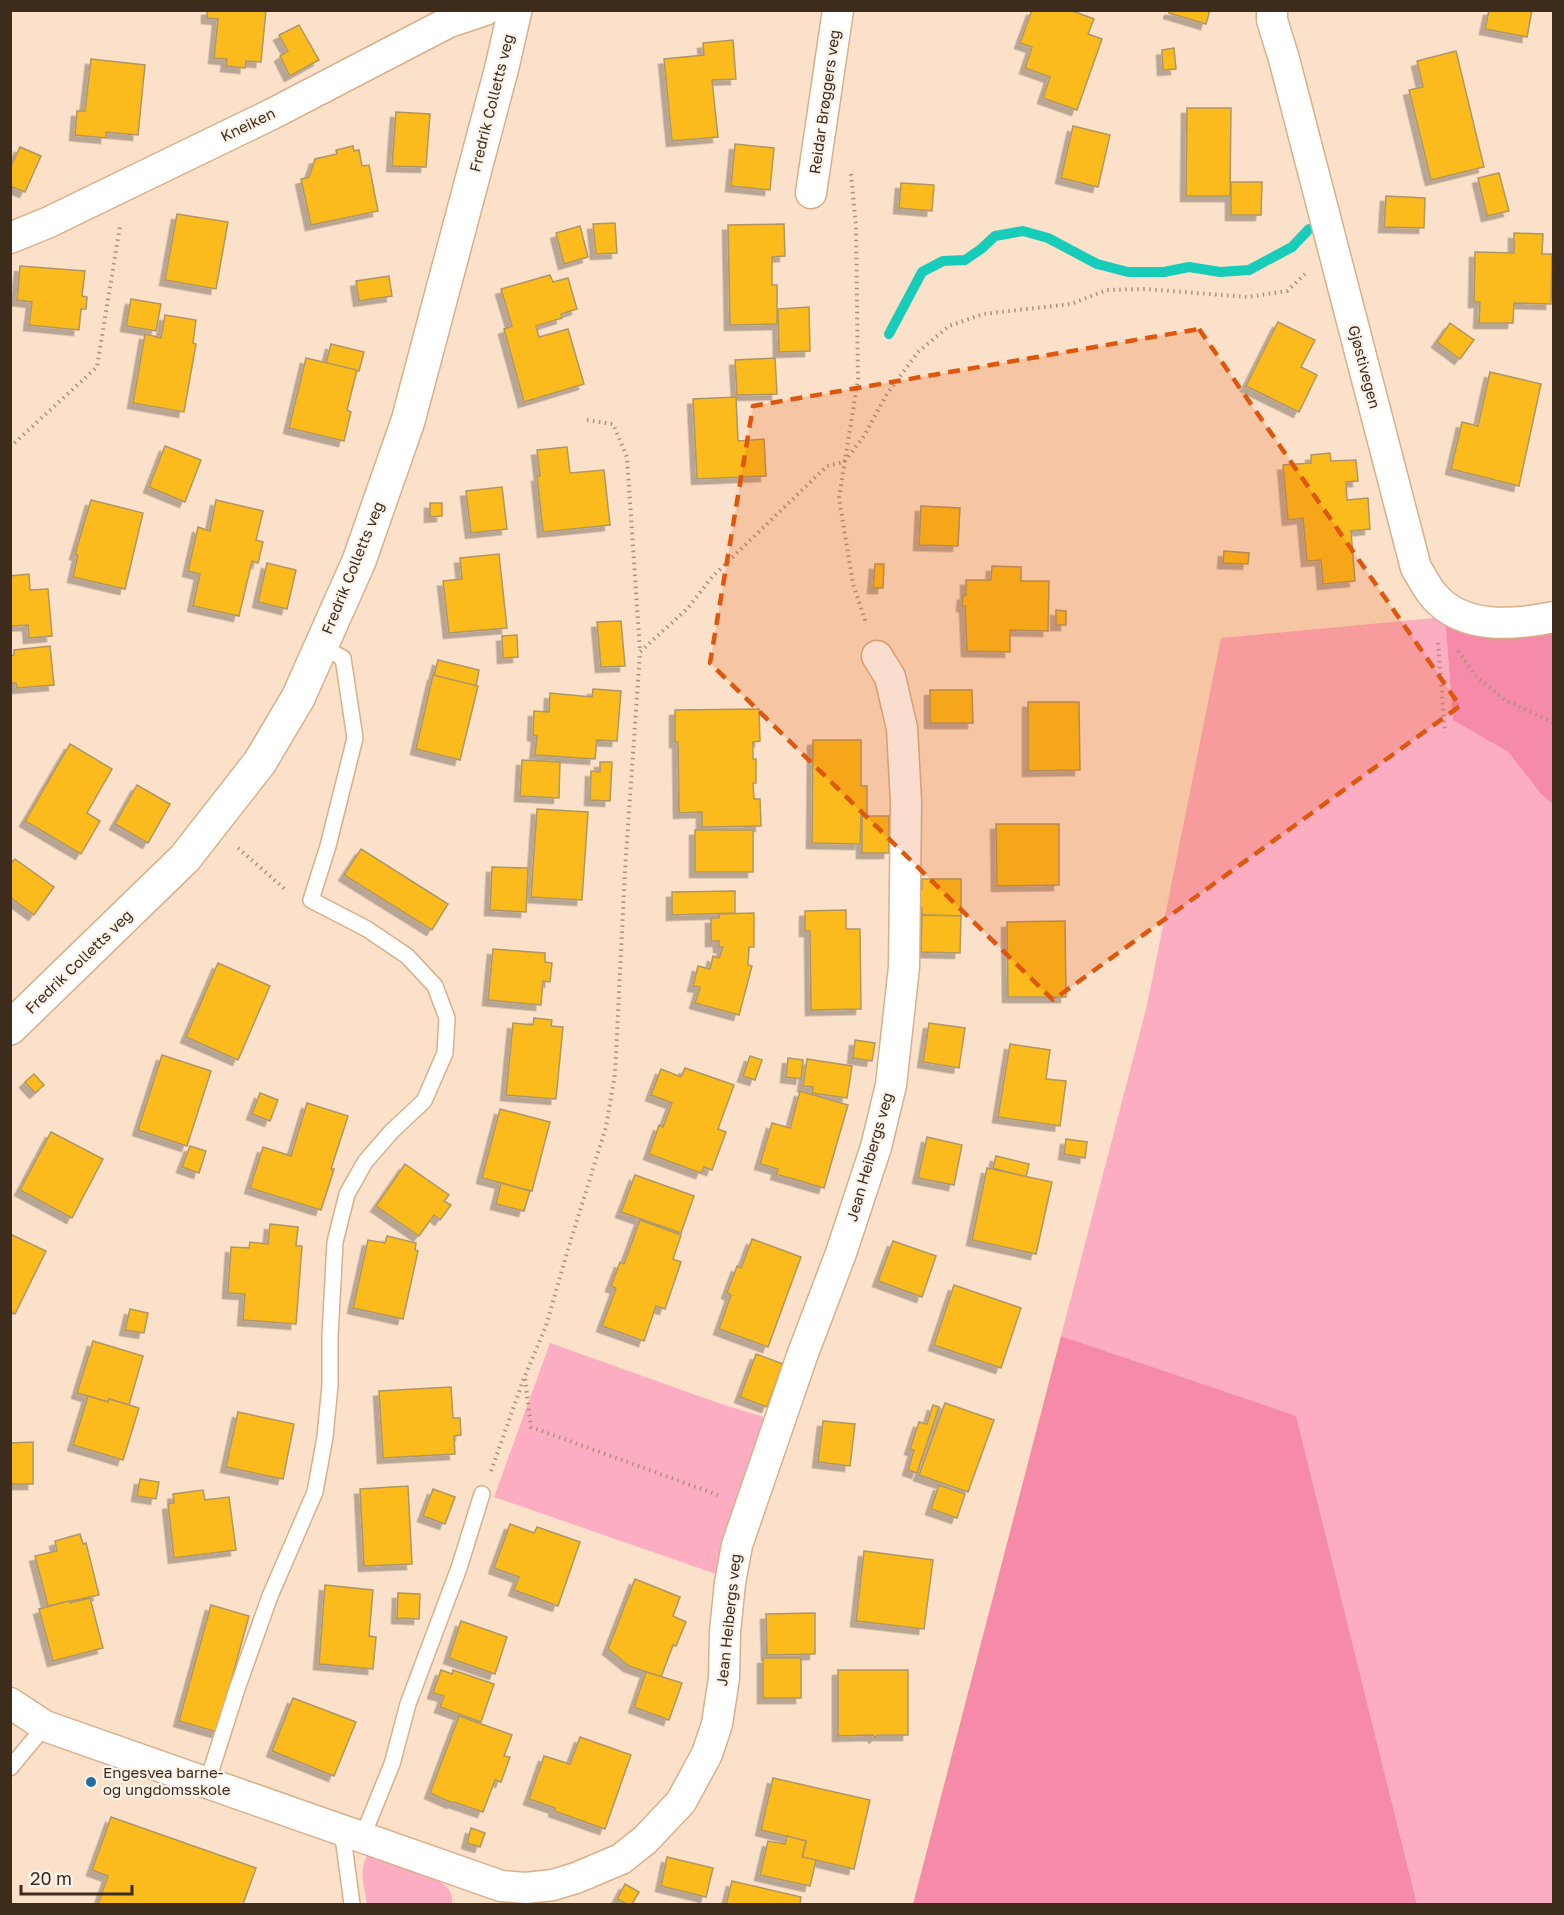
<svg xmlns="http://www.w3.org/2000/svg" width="1564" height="1915" font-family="'Golos Text',sans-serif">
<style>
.green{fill:#fdadc1}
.forest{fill:#f58ba8}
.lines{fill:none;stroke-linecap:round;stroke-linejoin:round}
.stream{stroke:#17cdb9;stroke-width:10}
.building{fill:#fbbb1b;stroke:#af9666;stroke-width:1.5;filter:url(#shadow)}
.lane-casing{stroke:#d9af89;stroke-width:18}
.street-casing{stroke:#d9af89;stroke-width:33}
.secondary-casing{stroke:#d9af89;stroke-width:36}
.path{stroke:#a9927e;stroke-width:4;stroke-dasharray:1.5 4.5;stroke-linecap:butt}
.lane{stroke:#fff;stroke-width:15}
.street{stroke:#fff;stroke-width:30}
.secondary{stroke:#fff;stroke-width:33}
.marked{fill:#df570d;fill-opacity:0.2;stroke:#df570d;stroke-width:4.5;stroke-dasharray:12 8;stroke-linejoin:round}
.poi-dot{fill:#226ea1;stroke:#fbf2ea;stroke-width:2}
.labels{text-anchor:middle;stroke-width:4.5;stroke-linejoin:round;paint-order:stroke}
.street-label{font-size:15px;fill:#3d2c1c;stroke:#fbf2ea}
.poi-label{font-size:15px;fill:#3d2c1c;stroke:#fbf2ea;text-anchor:start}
</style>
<defs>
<filter id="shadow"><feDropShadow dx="-5.5" dy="5.5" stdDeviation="0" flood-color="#0004"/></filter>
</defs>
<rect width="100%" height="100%" fill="#fce1ca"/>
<g class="green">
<path d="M 1445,617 L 1453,720 L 1508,752 L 1541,794 L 1553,804 L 1553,1904 L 1417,1904 L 1296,1417 L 1061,1336 L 1147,1005 L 1221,638 Z"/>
<path d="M 550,1343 L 724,1405 L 767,1418 L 722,1576 L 494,1497 Z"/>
<path d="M 369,1854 L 376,1855 L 439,1881 C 448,1887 453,1893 452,1904 L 367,1904 C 365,1888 357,1867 369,1854 Z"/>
</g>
<g class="forest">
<path d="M 1445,617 L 1553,631 L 1553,804 L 1541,794 L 1508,752 L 1453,720 Z"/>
<path d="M 1061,1336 L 1296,1416 L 1417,1904 L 913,1904 Z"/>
</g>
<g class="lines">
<path class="stream" d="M 889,334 L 922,272 L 943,261 L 965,260 L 981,249 L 995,236 L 1023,231 L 1048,238 L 1097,264 L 1128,272 L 1164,272 L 1189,267 L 1220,272 L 1249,270 L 1292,247 L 1309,229"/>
</g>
<g class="building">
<path d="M 207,10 L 266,10 L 261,62 L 246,61 L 245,68 L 226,66 L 227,59 L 214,58 L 218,19 L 207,18 Z"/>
<path d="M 1032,10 L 1070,10 L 1094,19 L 1088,34 L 1102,39 L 1077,110 L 1043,98 L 1050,77 L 1025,68 L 1032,47 L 1020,43 Z"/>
<path d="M 1170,10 L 1210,10 L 1206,24 L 1169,13 Z"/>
<path d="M 1489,10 L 1532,10 L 1527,37 L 1485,29 Z"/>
<path d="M 299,25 L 319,60 L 290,76 L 280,56 L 288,51 L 279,35 Z"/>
<path d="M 733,40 L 736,79 L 712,80 L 718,137 L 672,141 L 664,59 L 704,55 L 703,43 Z"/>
<path d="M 1174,48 L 1176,69 L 1163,70 L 1162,50 Z"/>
<path d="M 1456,51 L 1484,167 L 1431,180 L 1409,90 L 1423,87 L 1417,61 Z"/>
<path d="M 91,59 L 145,65 L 138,135 L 106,132 L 106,138 L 75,135 L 77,111 L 85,111 Z"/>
<path d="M 1187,108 L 1231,108 L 1230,196 L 1186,196 Z"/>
<path d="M 396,112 L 430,114 L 426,167 L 392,166 Z"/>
<path d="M 1073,126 L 1110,135 L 1098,187 L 1061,178 Z"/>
<path d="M 735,144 L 774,148 L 770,190 L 731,186 Z"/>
<path d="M 353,146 L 354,151 L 359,150 L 362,166 L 369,165 L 378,211 L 311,225 L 301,179 L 309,177 L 315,159 L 337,154 L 336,150 Z"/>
<path d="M 20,147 L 41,156 L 25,192 L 10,186 L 10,168 Z"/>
<path d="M 1499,173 L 1509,211 L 1487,216 L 1478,178 Z"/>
<path d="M 1231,182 L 1262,182 L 1261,215 L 1231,215 Z"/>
<path d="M 901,183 L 934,185 L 932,211 L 899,208 Z"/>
<path d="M 1386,196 L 1425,198 L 1424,228 L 1384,227 Z"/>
<path d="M 177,214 L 228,222 L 216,289 L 165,280 Z"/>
<path d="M 615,223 L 617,253 L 596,254 L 593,224 Z"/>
<path d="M 784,224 L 785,256 L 772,257 L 772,285 L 777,285 L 777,324 L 730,325 L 728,225 Z"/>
<path d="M 580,226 L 588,257 L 564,264 L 556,233 Z"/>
<path d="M 1514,233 L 1543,234 L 1542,254 L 1552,254 L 1551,304 L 1514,303 L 1513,323 L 1479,323 L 1480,302 L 1474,302 L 1475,252 L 1514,253 Z"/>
<path d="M 20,266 L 85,271 L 82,296 L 87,297 L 86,309 L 81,309 L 79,330 L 29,325 L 32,302 L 17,300 Z"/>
<path d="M 550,275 L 553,282 L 568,278 L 577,309 L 561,314 L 562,318 L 536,326 L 539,337 L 568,329 L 584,384 L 524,402 L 504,329 L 512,326 L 501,289 Z"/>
<path d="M 389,276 L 392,296 L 359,301 L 356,281 Z"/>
<path d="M 131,299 L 161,304 L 156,331 L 126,326 Z"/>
<path d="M 809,307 L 810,351 L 779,352 L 778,309 Z"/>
<path d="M 165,315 L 196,320 L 193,343 L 196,344 L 184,412 L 133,403 L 145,334 L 161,338 Z"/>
<path d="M 1278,322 L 1315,340 L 1301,367 L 1317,375 L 1299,412 L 1246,386 Z"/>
<path d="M 1450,323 L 1474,340 L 1460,359 L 1437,342 Z"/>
<path d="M 331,344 L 364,352 L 359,371 L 326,363 Z"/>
<path d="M 306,358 L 357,370 L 347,410 L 351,412 L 344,441 L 289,428 Z"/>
<path d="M 775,358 L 777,394 L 737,395 L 735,360 Z"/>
<path d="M 1490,372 L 1541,384 L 1519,486 L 1451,469 L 1462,422 L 1478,426 Z"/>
<path d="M 736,397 L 738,441 L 764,439 L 766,476 L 697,479 L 693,399 Z"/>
<path d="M 165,446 L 201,460 L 185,502 L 149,487 Z"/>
<path d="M 567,447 L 570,473 L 604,470 L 610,525 L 543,532 L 537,476 L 540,476 L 537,450 Z"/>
<path d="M 1330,453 L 1331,461 L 1356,460 L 1358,481 L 1346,482 L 1347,500 L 1368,498 L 1370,529 L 1351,531 L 1355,581 L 1323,584 L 1321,560 L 1307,561 L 1303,518 L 1288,520 L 1283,465 L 1311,463 L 1311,455 Z"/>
<path d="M 502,487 L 507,529 L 471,533 L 466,491 Z"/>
<path d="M 91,500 L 143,513 L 125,589 L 73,577 L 78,555 L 75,554 Z"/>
<path d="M 216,500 L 263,511 L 256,540 L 263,542 L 258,563 L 252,561 L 239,616 L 193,606 L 200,574 L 188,571 L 198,527 L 210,531 Z"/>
<path d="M 430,503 L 442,503 L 442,516 L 430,517 Z"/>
<path d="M 921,506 L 960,508 L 958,546 L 919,545 Z"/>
<path d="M 1224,551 L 1249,553 L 1248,564 L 1223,563 Z"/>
<path d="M 499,554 L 507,628 L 449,633 L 443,581 L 462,579 L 460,558 Z"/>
<path d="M 267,563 L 296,570 L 287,609 L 258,602 Z"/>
<path d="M 875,564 L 884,564 L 883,588 L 873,588 Z"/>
<path d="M 992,566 L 1021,567 L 1021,581 L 1049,581 L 1048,631 L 1010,630 L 1010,652 L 967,651 L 965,606 L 962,606 L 963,595 L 966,595 L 966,580 L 991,580 Z"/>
<path d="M 29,574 L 30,590 L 48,589 L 52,636 L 29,638 L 28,625 L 10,626 L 10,576 Z"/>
<path d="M 1056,610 L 1066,611 L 1066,625 L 1056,625 Z"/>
<path d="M 621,621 L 625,666 L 601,667 L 597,622 Z"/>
<path d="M 517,635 L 518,657 L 503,658 L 502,636 Z"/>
<path d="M 50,646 L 54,685 L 17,688 L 16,683 L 10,683 L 10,656 L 14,655 L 14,650 Z"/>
<path d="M 438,660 L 479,670 L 476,686 L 434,676 Z"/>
<path d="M 433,675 L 478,686 L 460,760 L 416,749 Z"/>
<path d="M 593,689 L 621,691 L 617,741 L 597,740 L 595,759 L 535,755 L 537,736 L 533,735 L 534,711 L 549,712 L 550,693 L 592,697 Z"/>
<path d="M 930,690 L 972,690 L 973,723 L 930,723 Z"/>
<path d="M 1028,702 L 1079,702 L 1080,770 L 1028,771 Z"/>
<path d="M 759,709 L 760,741 L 753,742 L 753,759 L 756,759 L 756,783 L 753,783 L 754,799 L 760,799 L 761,826 L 702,827 L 702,812 L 679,813 L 678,742 L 675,742 L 675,710 Z"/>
<path d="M 813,740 L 861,740 L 861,786 L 867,786 L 867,814 L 861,814 L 860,844 L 812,843 Z"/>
<path d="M 70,744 L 112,769 L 87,813 L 100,821 L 81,854 L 25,821 Z"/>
<path d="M 522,760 L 560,762 L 559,798 L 520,796 Z"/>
<path d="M 600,762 L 612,762 L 610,801 L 590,800 L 591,771 L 600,772 Z"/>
<path d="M 137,785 L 170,804 L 148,843 L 115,824 Z"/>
<path d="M 537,809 L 588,812 L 582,900 L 531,897 Z"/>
<rect x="862" y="816" width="27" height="37"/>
<path d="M 996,824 L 1059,824 L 1059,885 L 997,886 Z"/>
<rect x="695" y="830" width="58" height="42"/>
<path d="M 361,849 L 448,904 L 432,930 L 344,875 Z"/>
<path d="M 15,859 L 54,887 L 34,915 L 10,897 L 10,864 Z"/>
<path d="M 492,867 L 528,868 L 526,912 L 490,910 Z"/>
<path d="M 922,879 L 961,879 L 961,916 L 922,915 L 922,908 L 916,908 L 916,889 L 922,889 Z"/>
<path d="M 735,891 L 735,913 L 672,915 L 672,892 Z"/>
<path d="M 846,910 L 846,929 L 860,929 L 861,1009 L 811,1010 L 810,931 L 805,931 L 805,911 Z"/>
<path d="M 754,913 L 754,947 L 749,947 L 748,965 L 752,966 L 739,1015 L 695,1003 L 700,987 L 693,986 L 698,966 L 710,969 L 713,956 L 719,958 L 723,947 L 719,947 L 719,941 L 711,941 L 711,918 L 719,918 L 719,914 Z"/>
<path d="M 922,915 L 961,916 L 960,953 L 921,952 Z"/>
<path d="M 1065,921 L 1066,997 L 1008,997 L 1007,922 Z"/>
<path d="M 493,949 L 545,953 L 545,962 L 552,963 L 550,982 L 543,981 L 541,1005 L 488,1000 Z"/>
<path d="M 218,963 L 270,986 L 238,1060 L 186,1037 Z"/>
<path d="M 534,1018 L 552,1020 L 551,1026 L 563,1027 L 556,1099 L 506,1095 L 513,1023 L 533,1025 Z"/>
<path d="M 929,1023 L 965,1028 L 959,1068 L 923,1062 Z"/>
<path d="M 855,1040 L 875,1043 L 872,1061 L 853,1058 Z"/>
<path d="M 1010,1044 L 1050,1050 L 1046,1079 L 1066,1081 L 1060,1126 L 998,1117 Z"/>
<path d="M 162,1055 L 211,1071 L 187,1146 L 138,1130 Z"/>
<path d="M 750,1056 L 762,1060 L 755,1080 L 743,1076 Z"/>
<path d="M 788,1058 L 803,1060 L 801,1079 L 786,1077 Z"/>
<path d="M 807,1059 L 852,1066 L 847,1098 L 812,1093 L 813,1087 L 803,1086 Z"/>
<path d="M 685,1068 L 734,1085 L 718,1129 L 726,1132 L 712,1170 L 704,1167 L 701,1173 L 649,1154 L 659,1125 L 663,1127 L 672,1103 L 651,1095 L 661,1069 L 681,1077 Z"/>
<path d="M 34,1074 L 44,1085 L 35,1093 L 25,1082 Z"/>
<path d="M 800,1091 L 848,1105 L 824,1188 L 776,1174 L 778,1169 L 760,1164 L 772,1123 L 790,1128 Z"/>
<path d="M 260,1093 L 278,1100 L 270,1121 L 252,1114 Z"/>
<path d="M 307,1103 L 348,1116 L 331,1169 L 334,1169 L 321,1210 L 250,1188 L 263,1147 L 291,1156 Z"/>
<path d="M 500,1109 L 550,1122 L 532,1191 L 482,1178 Z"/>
<path d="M 51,1132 L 103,1159 L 72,1218 L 20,1190 Z"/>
<path d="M 927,1137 L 962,1145 L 954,1185 L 918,1178 Z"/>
<path d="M 1066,1139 L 1087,1142 L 1085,1158 L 1064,1154 Z"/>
<path d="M 190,1146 L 206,1151 L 199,1173 L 182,1167 Z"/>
<path d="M 996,1156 L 1029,1164 L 1026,1177 L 993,1168 Z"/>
<path d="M 405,1164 L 449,1195 L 444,1201 L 451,1205 L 440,1220 L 434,1215 L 419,1236 L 376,1206 Z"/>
<path d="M 987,1168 L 1052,1182 L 1036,1254 L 972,1240 Z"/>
<path d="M 635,1175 L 694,1196 L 681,1233 L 621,1212 Z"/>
<path d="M 501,1183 L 530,1191 L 524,1211 L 496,1204 Z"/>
<path d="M 640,1220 L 681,1235 L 673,1259 L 681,1262 L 665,1309 L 656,1306 L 644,1341 L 602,1326 L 616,1288 L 611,1286 L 620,1262 L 624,1264 Z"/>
<path d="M 270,1224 L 298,1227 L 296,1246 L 302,1246 L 296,1324 L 243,1320 L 245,1294 L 228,1293 L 231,1247 L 249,1248 L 250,1242 L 268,1244 Z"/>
<path d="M 10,1234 L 46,1251 L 15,1314 L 10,1311 Z"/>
<path d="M 387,1236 L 416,1243 L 415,1250 L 418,1251 L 403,1319 L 353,1308 L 368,1240 L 385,1243 Z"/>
<path d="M 752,1239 L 801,1257 L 768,1347 L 719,1329 L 731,1295 L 727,1293 L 737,1266 L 741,1268 Z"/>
<path d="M 893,1241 L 936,1256 L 922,1297 L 878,1281 Z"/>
<path d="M 954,1285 L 1021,1308 L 1001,1368 L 934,1345 Z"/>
<path d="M 130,1309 L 148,1313 L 144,1333 L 125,1330 Z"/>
<path d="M 93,1341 L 143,1356 L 129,1405 L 109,1399 L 108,1402 L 77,1393 Z"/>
<path d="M 756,1354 L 783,1364 L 767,1407 L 740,1397 Z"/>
<path d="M 451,1387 L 453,1418 L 460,1418 L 461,1435 L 454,1436 L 455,1454 L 383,1458 L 379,1391 Z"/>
<path d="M 88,1396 L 108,1402 L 109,1399 L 139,1408 L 123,1460 L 73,1445 Z"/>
<path d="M 945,1403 L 994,1420 L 968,1492 L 919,1475 Z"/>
<path d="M 933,1405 L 939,1407 L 917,1473 L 908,1470 L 914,1450 L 910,1449 L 919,1422 L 927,1424 Z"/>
<path d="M 238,1412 L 294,1424 L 283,1479 L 226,1467 Z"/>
<path d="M 823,1421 L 855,1424 L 850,1466 L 818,1462 Z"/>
<path d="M 33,1442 L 33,1484 L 10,1484 L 10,1443 Z"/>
<path d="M 140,1479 L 159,1482 L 156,1499 L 137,1496 Z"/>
<path d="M 939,1485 L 965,1494 L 957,1518 L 931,1509 Z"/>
<path d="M 408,1486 L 412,1564 L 364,1566 L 360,1489 Z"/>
<path d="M 433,1489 L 455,1497 L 445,1524 L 423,1516 Z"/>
<path d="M 203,1490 L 205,1500 L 229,1497 L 236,1550 L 174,1558 L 168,1504 L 174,1503 L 173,1494 Z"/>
<path d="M 510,1524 L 534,1533 L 537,1527 L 580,1542 L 558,1606 L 514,1590 L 519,1577 L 494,1568 Z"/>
<path d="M 80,1534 L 83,1544 L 86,1543 L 99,1595 L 48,1606 L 35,1556 L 57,1551 L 55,1541 Z"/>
<path d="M 864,1551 L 933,1560 L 924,1629 L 856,1621 Z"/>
<path d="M 635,1579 L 680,1597 L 673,1616 L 686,1622 L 676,1646 L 673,1645 L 661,1677 L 629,1666 L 608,1649 Z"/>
<path d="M 325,1585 L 373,1590 L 369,1636 L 376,1637 L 373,1669 L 319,1664 Z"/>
<path d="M 398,1593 L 420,1594 L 419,1619 L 397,1618 Z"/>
<path d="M 90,1598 L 103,1648 L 53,1661 L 39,1609 L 69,1601 L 70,1603 Z"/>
<path d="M 211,1605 L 249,1616 L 217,1732 L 179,1721 Z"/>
<path d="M 815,1613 L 815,1654 L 767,1655 L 766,1614 Z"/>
<path d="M 461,1621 L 507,1637 L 495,1674 L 449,1658 Z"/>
<rect x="763" y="1658" width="38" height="40"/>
<path d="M 441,1670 L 452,1674 L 453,1670 L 494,1684 L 481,1722 L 440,1707 L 444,1696 L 433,1693 Z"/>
<path d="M 838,1670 L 908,1670 L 908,1735 L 877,1735 L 875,1738 L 873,1735 L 838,1736 Z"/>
<path d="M 646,1672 L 682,1683 L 669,1720 L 634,1707 Z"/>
<path d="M 293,1698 L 356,1722 L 334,1776 L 272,1751 Z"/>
<path d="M 459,1716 L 512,1735 L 504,1756 L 510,1757 L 501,1782 L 495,1780 L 483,1812 L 454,1802 L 452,1803 L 430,1793 Z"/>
<path d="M 580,1737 L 631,1755 L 605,1829 L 554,1811 L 555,1808 L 529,1799 L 544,1756 L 570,1764 Z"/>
<path d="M 773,1778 L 870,1800 L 854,1869 L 802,1857 L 806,1841 L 761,1830 Z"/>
<path d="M 111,1817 L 256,1868 L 243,1904 L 98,1904 L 108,1876 L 92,1870 Z"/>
<path d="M 471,1828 L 485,1833 L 480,1847 L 467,1843 Z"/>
<path d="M 787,1836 L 806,1841 L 802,1857 L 816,1860 L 810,1886 L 760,1875 L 768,1841 L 785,1844 Z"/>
<path d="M 667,1857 L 713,1868 L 706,1897 L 661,1886 Z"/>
<path d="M 732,1881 L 801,1897 L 800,1904 L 726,1904 Z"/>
<path d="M 625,1884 L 639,1892 L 632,1904 L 627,1904 L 617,1899 Z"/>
</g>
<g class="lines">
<g class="lane-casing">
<g id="lane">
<path d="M 10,1768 L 45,1726"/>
<path d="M 207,1783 L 237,1689 L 270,1596 L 315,1492 L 325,1437 L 330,1385 L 330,1336 L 335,1242 L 347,1194 L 365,1162 L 392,1131 L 424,1101 L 445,1053 L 447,1018 L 435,986 L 407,956 L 367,929 L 311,900 L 328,846 L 355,738 L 343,658 L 321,646"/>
<path d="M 342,1830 L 352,1904"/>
<path d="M 362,1838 L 392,1764 L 408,1704 L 459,1568 L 482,1494"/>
</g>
</g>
<g class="street-casing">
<g id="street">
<path d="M 1272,10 L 1272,20 L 1284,59 L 1416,568 C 1422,577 1427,588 1434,596 C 1463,630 1515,625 1554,617"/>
<path d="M 811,193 L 838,10"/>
<path d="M 10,238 L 47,223 L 272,114 L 449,22 L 485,10"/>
<path d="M 10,1703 L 45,1726 L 501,1886 L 526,1888 L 553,1885 L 576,1878 L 621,1859 L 645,1840 L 681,1802 L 707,1754 L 717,1724 L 724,1678 L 725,1632 L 730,1583 L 737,1545 L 802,1356 L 841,1253 L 876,1147 L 891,1085 L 904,967 L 906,802 L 902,728 L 890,677 L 877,656"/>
</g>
</g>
<g class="secondary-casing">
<path id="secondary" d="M 10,1028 L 185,858 L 260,762 L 298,698 L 359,561 L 408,421 L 502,67 L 515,10"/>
</g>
<g class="path">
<path d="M 851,174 L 856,227 L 858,379 L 839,498 L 853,584 L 866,623"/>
<path d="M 587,420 L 613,424 L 627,457 L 640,651"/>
<path d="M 10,447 L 97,367 L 120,226"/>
<path d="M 1438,643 L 1445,733"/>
<path d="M 1458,651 L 1474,674 L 1505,700 L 1554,723"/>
<path d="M 238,848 L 287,891"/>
<path d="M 525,1379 L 531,1427 L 718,1495"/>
<path d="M 491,1471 L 524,1378 L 546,1326 L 566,1256 L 606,1127 L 615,1074 L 625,870 L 640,652 L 688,608 L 712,577 L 827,466 L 844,462 L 864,436 L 887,394 L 918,352 L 949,326 L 983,314 L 1071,304 L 1107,290 L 1145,289 L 1248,297 L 1287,291 L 1305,274"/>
</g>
<use href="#lane" class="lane"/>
<use href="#street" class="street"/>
<use href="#secondary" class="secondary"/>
</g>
<path class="marked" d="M 1199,329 L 1460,706 L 1053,1000 L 710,663 L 753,406 Z"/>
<circle class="poi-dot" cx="91" cy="1782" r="6"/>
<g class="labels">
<g class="street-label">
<text transform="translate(825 102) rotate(-82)" y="5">Reidar Brøggers veg</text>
<text transform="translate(492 103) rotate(-76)" y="5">Fredrik Colletts veg</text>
<text transform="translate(248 125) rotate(-26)" y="5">Kneiken</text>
<text transform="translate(1364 367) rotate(75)" y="5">Gjøstivegen</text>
<text transform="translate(353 568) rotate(-68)" y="5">Fredrik Colletts veg</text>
<text transform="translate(79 962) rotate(-44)" y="5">Fredrik Colletts veg</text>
<text transform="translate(870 1157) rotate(-74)" y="5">Jean Heibergs veg</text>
<text transform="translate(729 1620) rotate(-84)" y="5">Jean Heibergs veg</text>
</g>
<g class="poi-label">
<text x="103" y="1778">Engesvea barne-<tspan x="103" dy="17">og ungdomsskole</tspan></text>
</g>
</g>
<rect width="1564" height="1915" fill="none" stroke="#3d2c1c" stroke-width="24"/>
<path d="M21 1885v9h111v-9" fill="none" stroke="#3d2c1c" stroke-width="3"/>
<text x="30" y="1885" font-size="18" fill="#3d2c1c" stroke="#fbf2ea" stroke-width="4.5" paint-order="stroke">20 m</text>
</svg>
